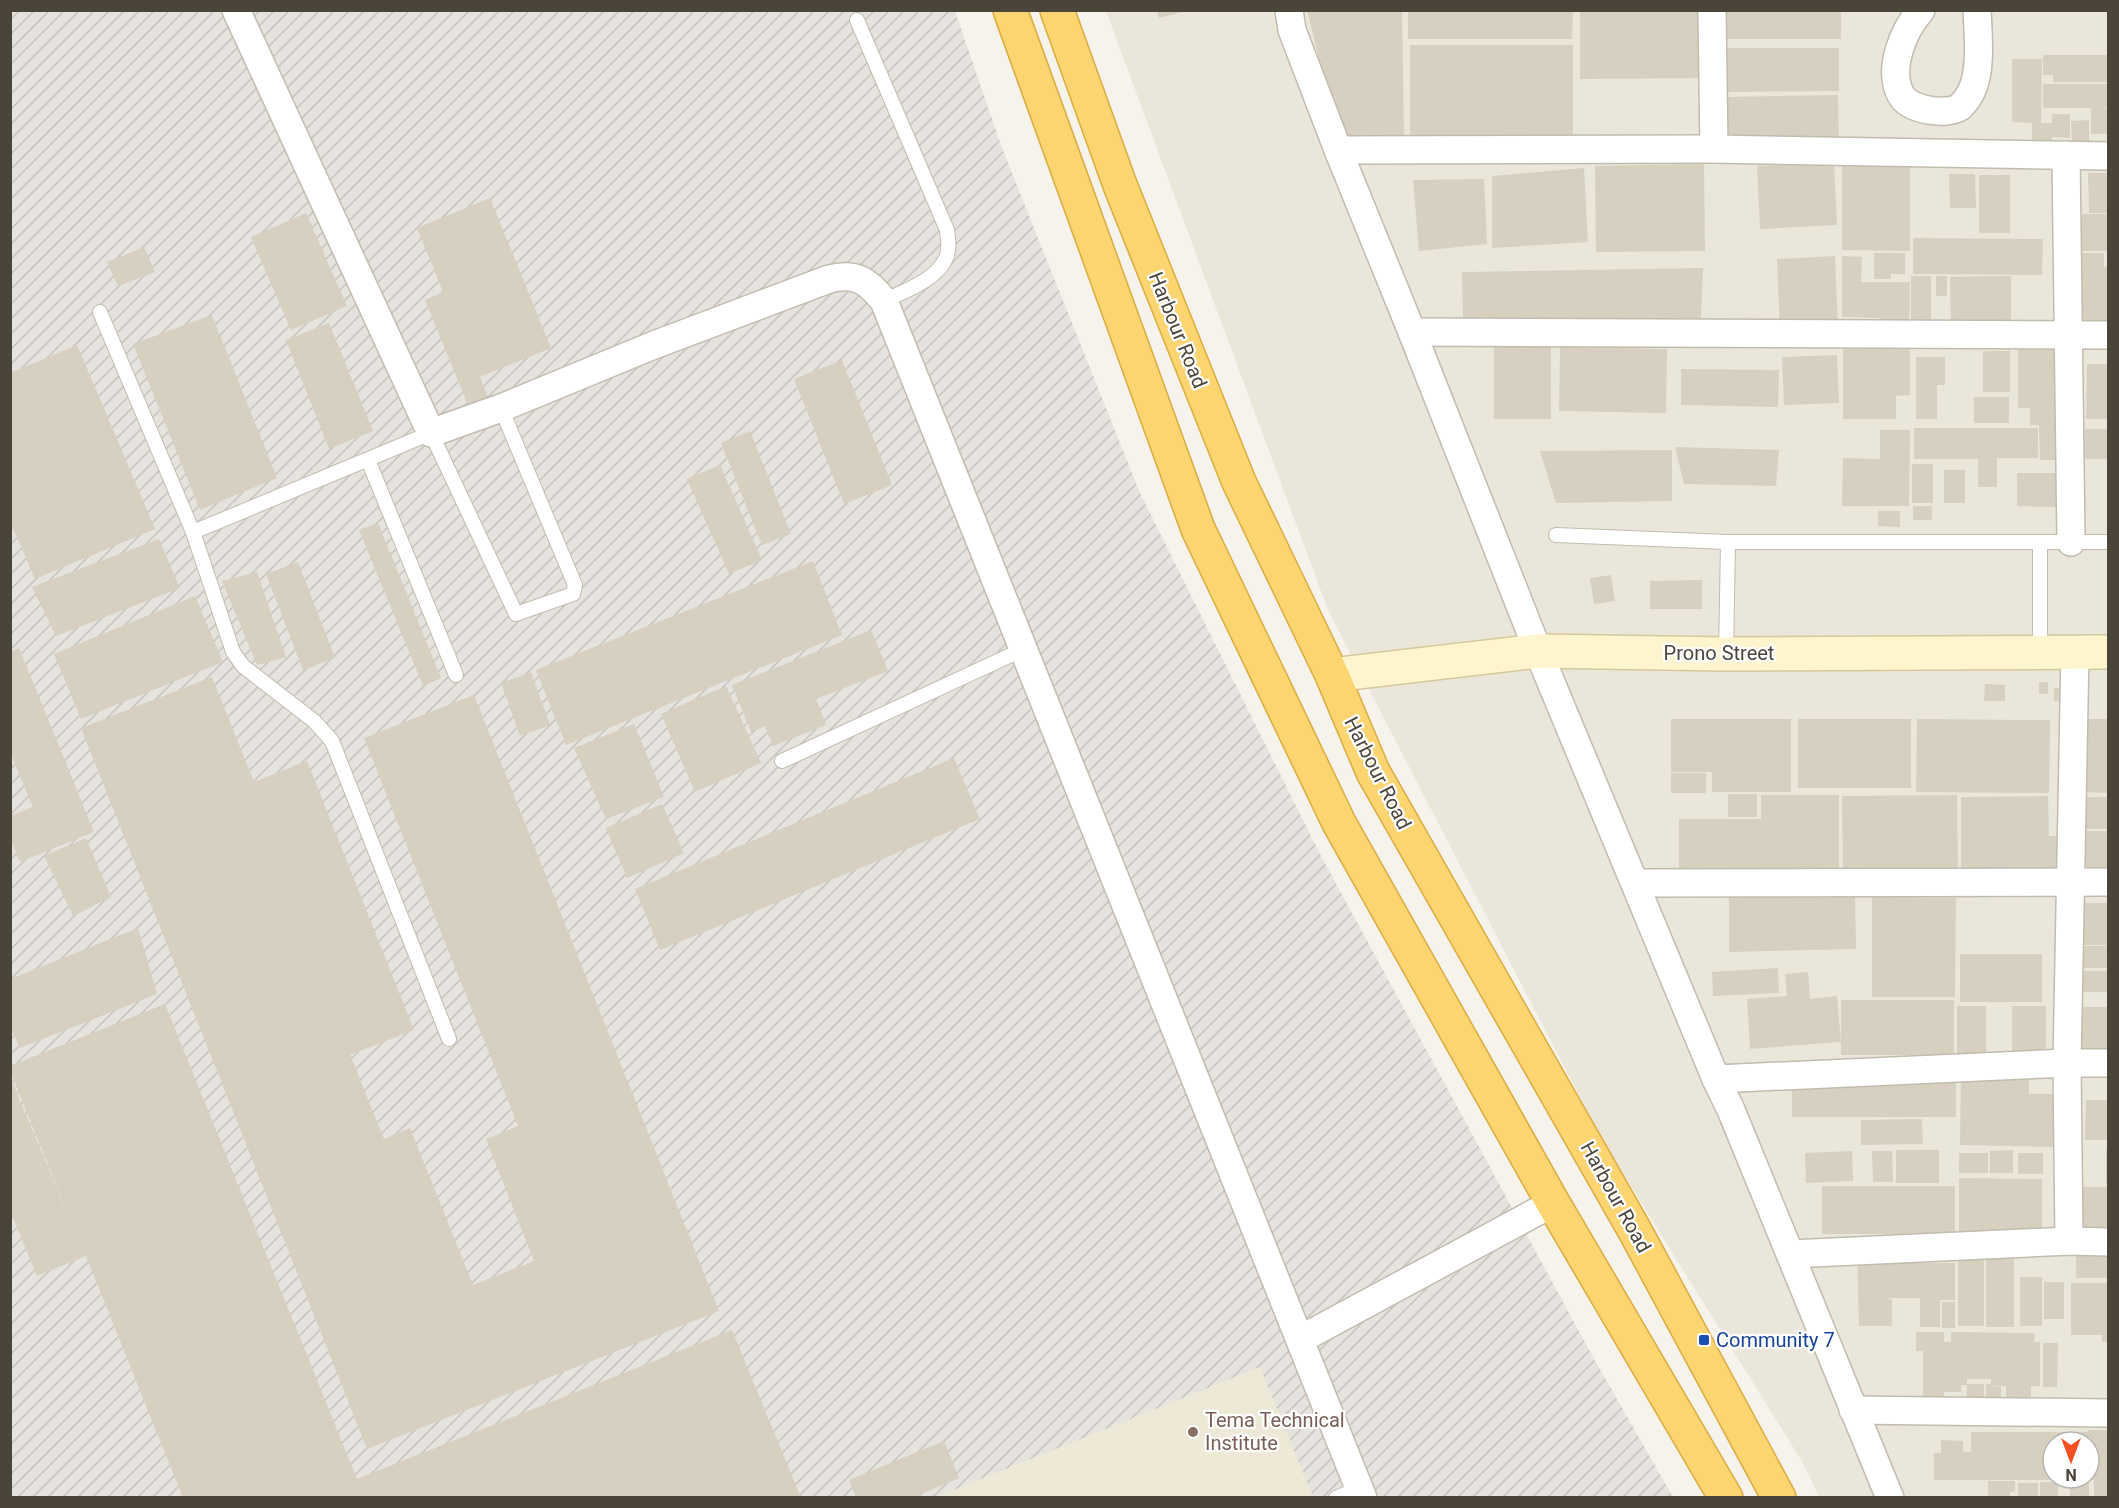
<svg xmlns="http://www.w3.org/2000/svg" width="2119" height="1508" font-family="Roboto,sans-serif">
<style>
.residential{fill:#eae6da;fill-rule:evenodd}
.industrial{fill:url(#industrial-furrows)}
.education{fill:#eee9d7}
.building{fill:#d7d0c1;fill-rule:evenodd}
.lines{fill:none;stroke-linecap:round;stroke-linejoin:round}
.lane-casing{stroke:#c2bcae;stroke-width:16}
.street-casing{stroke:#c2bcae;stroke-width:30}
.secondary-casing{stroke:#d5c99c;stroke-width:36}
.highway-casing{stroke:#dcab40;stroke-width:36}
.lane{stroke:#fff;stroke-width:14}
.street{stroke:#fff;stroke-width:27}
.secondary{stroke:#fef5ce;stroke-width:33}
.highway{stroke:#fcd571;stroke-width:33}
.transit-dot{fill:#1a4fb4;stroke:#fff;stroke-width:2}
.education-dot{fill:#8d6e63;stroke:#fff;stroke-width:2}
.labels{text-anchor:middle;stroke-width:4.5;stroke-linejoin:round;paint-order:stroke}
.street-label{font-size:20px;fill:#4b4539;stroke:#fff}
.transit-label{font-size:20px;fill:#164399;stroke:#fff;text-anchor:start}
.education-label{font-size:20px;fill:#785e54;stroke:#fff;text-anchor:start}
</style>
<defs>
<pattern id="industrial-furrows" width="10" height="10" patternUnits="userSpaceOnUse" patternTransform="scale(1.5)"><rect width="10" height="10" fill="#e6e2dd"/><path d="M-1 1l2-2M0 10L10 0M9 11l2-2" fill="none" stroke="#c7c3be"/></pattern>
</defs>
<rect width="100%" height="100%" fill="#f6f3ec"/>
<path class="residential" d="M 1106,11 L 2108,11 L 2108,1497 L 1819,1497 L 1803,1463 L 1601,1138 L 1328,610 ZM 2053,1442 L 2089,1442 L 2089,1478 L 2053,1478 Z"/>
<path class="industrial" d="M 10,11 L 955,11 L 1002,148 L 1140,493 L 1320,854 L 1593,1357 L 1673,1497 L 11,1497 Z"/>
<path class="education" d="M 1260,1367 L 1313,1497 L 936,1497 Z"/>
<g class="building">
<path d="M 1157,10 L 1187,10 L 1187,11 L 1159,18 Z"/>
<path d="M 1307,10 L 1402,10 L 1404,135 L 1339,141 Z"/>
<path d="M 1408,10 L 1573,10 L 1572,39 L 1408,39 Z"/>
<path d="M 1580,10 L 1706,10 L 1707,78 L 1580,79 Z"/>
<rect x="1719" y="10" width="122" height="29"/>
<rect x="1410" y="45" width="163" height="99"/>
<path d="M 1721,48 L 1839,48 L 1839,91 L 1721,92 Z"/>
<path d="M 2043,55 L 2108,55 L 2108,82 L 2053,82 L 2053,75 L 2043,75 Z"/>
<path d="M 2012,59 L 2042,59 L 2041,123 L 2052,123 L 2052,114 L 2070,114 L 2070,138 L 2052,137 L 2052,145 L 2032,145 L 2032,123 L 2012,122 Z"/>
<path d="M 2043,84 L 2108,84 L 2108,108 L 2100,109 L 2108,109 L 2108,134 L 2091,134 L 2091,108 L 2043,108 Z"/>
<path d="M 1838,95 L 1839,144 L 1724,145 L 1724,97 Z"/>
<path d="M 2089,120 L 2089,142 L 2072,142 L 2071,121 Z"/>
<path d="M 1834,162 L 1837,225 L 1760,229 L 1757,166 Z"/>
<path d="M 1842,163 L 1910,163 L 1910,251 L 1842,250 Z"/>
<path d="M 1704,164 L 1705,251 L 1596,252 L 1595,166 Z"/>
<path d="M 1584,168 L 1588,242 L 1492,248 L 1492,176 Z"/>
<path d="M 2088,173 L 2108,173 L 2108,213 L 2089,213 Z"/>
<path d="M 1949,174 L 1975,174 L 1976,208 L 1950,208 Z"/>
<rect x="1979" y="175" width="31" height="58"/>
<path d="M 1484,179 L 1487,244 L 1419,251 L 1413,180 Z"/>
<path d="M 490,198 L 551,348 L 480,377 L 488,397 L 468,405 L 425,300 L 443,292 L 417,228 Z"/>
<path d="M 306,213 L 347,306 L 291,330 L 251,237 Z"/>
<rect x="2082" y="214" width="26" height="37"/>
<path d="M 1913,238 L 2043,239 L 2042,275 L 1913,274 Z"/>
<path d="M 144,247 L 155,272 L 118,286 L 107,262 Z"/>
<path d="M 1874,253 L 1905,253 L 1905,274 L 1891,274 L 1891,279 L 1874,279 Z"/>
<path d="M 2082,253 L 2104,253 L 2104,267 L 2108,267 L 2108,325 L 2081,324 Z"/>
<path d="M 1835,256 L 1838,329 L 1780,332 L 1777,259 Z"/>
<path d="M 1842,256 L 1862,257 L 1861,282 L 1910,282 L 1909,326 L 1879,326 L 1879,318 L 1842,317 Z"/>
<path d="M 1703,268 L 1701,318 L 1463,319 L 1462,272 Z"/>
<rect x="1911" y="276" width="20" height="47"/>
<rect x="1936" y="276" width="11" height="20"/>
<path d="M 2011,276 L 2011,329 L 1951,330 L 1950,277 Z"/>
<path d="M 212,315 L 277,478 L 200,510 L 133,344 Z"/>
<path d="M 329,323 L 373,431 L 329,449 L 286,340 Z"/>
<path d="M 77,345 L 155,529 L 35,579 L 10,521 L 10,373 Z"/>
<rect x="1494" y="347" width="57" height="72"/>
<path d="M 1560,347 L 1667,349 L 1666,413 L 1559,411 Z"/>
<path d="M 1843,349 L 1910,349 L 1910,395 L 1896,396 L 1896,419 L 1843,419 Z"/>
<path d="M 2018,349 L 2059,349 L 2059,460 L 2040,460 L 2039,425 L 2030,425 L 2030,408 L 2018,408 Z"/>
<rect x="1983" y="351" width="27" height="41"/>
<path d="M 1837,355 L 1839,403 L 1784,405 L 1782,357 Z"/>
<path d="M 1916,357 L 1945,357 L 1945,385 L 1937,385 L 1937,419 L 1916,419 Z"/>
<path d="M 842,360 L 892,485 L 844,504 L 794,379 Z"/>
<path d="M 2087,364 L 2108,364 L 2108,419 L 2086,419 Z"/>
<path d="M 1681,369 L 1779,370 L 1778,407 L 1681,405 Z"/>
<rect x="1974" y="397" width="35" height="26"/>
<path d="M 1914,428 L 2038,428 L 2038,458 L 1997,458 L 1997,487 L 1978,487 L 1978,459 L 1914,459 Z"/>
<path d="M 2085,429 L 2108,429 L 2108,459 L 2084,459 Z"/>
<path d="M 1880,430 L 1910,430 L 1909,506 L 1842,506 L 1843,458 L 1880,459 Z"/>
<path d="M 750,431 L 791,534 L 762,545 L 721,443 Z"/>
<path d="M 1675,447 L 1779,450 L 1776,486 L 1684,484 Z"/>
<path d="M 1672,450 L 1672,501 L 1556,503 L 1540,451 Z"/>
<rect x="1912" y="464" width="21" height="39"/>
<path d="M 720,465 L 762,560 L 729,574 L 687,479 Z"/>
<rect x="1944" y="470" width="21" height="33"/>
<path d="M 2017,473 L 2057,473 L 2056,507 L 2017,506 Z"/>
<rect x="1913" y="506" width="19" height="14"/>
<path d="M 1878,511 L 1900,511 L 1900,527 L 1878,526 Z"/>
<path d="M 378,523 L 441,678 L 423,686 L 359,530 Z"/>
<path d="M 159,539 L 180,588 L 56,636 L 32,587 Z"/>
<path d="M 813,561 L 842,635 L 566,745 L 536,670 Z"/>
<path d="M 298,562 L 335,658 L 303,670 L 266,574 Z"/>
<path d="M 257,572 L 286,657 L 257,665 L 222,581 Z"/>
<path d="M 1611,575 L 1615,601 L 1594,604 L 1590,578 Z"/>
<path d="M 1702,580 L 1702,609 L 1650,609 L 1650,581 Z"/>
<path d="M 195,596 L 223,662 L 81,719 L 54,654 Z"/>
<path d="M 871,630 L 888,671 L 816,699 L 826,725 L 773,746 L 765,726 L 751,732 L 732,685 Z"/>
<path d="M 19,648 L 94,832 L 20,862 L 10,838 L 10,816 L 33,807 L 10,752 L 10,652 Z"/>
<path d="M 531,672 L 550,725 L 520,736 L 501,683 Z"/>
<path d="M 212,677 L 254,782 L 307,761 L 414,1030 L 350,1055 L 384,1139 L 410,1128 L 473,1285 L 534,1261 L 486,1139 L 518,1126 L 364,738 L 474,695 L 719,1311 L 367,1449 L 81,728 Z"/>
<rect x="2039" y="682" width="9" height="12"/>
<path d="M 1985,684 L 2005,685 L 2005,701 L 1984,701 Z"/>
<path d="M 726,686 L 761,763 L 695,792 L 661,714 Z"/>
<rect x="2054" y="688" width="14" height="13"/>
<path d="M 1671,719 L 1791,719 L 1791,792 L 1712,792 L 1712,772 L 1671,772 Z"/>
<rect x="1798" y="719" width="113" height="69"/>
<path d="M 1917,719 L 2050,720 L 2049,793 L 1916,792 Z"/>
<path d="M 2084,719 L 2108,719 L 2108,793 L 2082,792 Z"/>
<path d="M 634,724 L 664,797 L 606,819 L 574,748 Z"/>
<path d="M 954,758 L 980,819 L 660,950 L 635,889 Z"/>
<rect x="1671" y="773" width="35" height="20"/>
<rect x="1728" y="794" width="29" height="23"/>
<path d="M 1761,795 L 1839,795 L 1839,876 L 1679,876 L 1679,819 L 1761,819 Z"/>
<path d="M 1957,795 L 1958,876 L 1843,876 L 1842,796 Z"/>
<path d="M 2048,796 L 2049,836 L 2062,836 L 2062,876 L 1961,876 L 1961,797 Z"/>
<rect x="2084" y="797" width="24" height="32"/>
<path d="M 662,804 L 684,853 L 627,878 L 606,828 Z"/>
<rect x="2076" y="831" width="32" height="44"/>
<path d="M 86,838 L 111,897 L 73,916 L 44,856 Z"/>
<path d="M 1855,893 L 1856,949 L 1729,952 L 1729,896 Z"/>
<path d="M 1872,897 L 1956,898 L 1955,997 L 1872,997 Z"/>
<rect x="2080" y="903" width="28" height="42"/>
<path d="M 138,928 L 157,994 L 20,1048 L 10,1026 L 10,979 Z"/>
<rect x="2074" y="946" width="34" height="22"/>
<rect x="1960" y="954" width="82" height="48"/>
<path d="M 1778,968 L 1779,993 L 1713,996 L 1712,972 Z"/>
<rect x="2075" y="971" width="33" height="21"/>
<path d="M 1808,972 L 1810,999 L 1837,996 L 1841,1042 L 1750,1049 L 1747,999 L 1787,996 L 1785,974 Z"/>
<rect x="1841" y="1000" width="113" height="55"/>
<path d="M 165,1004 L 357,1479 L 732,1330 L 801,1498 L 183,1498 L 86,1256 L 37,1276 L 11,1213 L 11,1079 L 75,1231 L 10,1071 L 10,1066 Z"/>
<rect x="1957" y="1006" width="29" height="49"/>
<rect x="2012" y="1006" width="34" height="47"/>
<rect x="2075" y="1007" width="33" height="53"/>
<path d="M 1961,1072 L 2029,1073 L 2029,1094 L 2061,1094 L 2060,1147 L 1960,1145 Z"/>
<path d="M 1956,1078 L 1956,1117 L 1792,1117 L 1792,1079 Z"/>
<path d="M 2086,1100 L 2108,1100 L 2108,1140 L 2085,1140 Z"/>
<path d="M 1922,1119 L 1923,1144 L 1861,1145 L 1861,1120 Z"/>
<rect x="1896" y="1150" width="43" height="33"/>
<path d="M 2013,1150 L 2013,1173 L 1990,1173 L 1990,1151 Z"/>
<rect x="2106" y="1150" width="2" height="33"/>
<path d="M 1852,1151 L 1853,1181 L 1806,1183 L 1805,1153 Z"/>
<path d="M 1872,1151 L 1892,1151 L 1893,1182 L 1873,1182 Z"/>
<rect x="1959" y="1153" width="29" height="20"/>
<rect x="2018" y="1153" width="25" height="21"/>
<path d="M 1959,1178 L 2042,1179 L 2042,1239 L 1959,1239 Z"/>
<rect x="1822" y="1186" width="133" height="48"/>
<rect x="2071" y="1187" width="37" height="45"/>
<rect x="1958" y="1250" width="26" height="76"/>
<rect x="1986" y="1250" width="28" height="77"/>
<path d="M 1857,1253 L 1891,1263 L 1955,1263 L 1955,1300 L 1940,1300 L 1940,1327 L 1920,1327 L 1920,1298 L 1884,1298 L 1892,1299 L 1892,1326 L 1859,1326 Z"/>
<rect x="2076" y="1253" width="32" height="25"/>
<rect x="2020" y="1277" width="22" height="49"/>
<rect x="2044" y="1282" width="20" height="37"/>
<path d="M 2071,1283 L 2108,1283 L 2108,1342 L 2102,1342 L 2102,1335 L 2071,1335 Z"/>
<rect x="1942" y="1302" width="13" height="26"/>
<path d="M 1916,1332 L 1944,1332 L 1944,1342 L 1951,1342 L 1951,1332 L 2035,1333 L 2034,1342 L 2040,1342 L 2040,1386 L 2031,1386 L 2031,1397 L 2027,1397 L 2027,1410 L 2011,1410 L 2011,1397 L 2006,1397 L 2006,1386 L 1990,1386 L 2001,1387 L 2001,1408 L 1986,1408 L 1986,1384 L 1991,1384 L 1991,1379 L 1967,1379 L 1967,1385 L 1961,1385 L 1961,1392 L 1944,1392 L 1944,1407 L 1923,1407 L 1923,1351 L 1916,1351 Z"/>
<path d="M 2043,1343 L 2058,1343 L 2057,1387 L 2043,1387 Z"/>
<path d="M 1967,1384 L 1984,1384 L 1984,1411 L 1966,1411 Z"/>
<path d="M 2088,1430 L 2108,1430 L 2108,1498 L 2094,1498 L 2094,1480 L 2089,1480 L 2089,1498 L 2070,1498 L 2070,1480 L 1934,1480 L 1934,1453 L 1941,1453 L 1941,1440 L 1963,1441 L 1963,1452 L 1971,1452 L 1971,1432 L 2088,1432 ZM 2053,1442 L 2089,1442 L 2089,1478 L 2053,1478 Z"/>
<path d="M 944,1441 L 959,1478 L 912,1498 L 856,1498 L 849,1480 Z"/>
<path d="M 1988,1481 L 2015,1481 L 2015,1492 L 2010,1492 L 2010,1498 L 1988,1498 Z"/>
<rect x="2040" y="1482" width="18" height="16"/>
<rect x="2018" y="1483" width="20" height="15"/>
</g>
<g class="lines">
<g class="lane-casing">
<g id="lane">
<path d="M 857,20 L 947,230 C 948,239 950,249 946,258 C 937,280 904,291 884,301"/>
<path d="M 100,312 L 193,532 L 233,652 L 243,666 L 314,721 L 332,741 L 449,1039"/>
<path d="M 368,460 L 456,675"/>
<path d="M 193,532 L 431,433 L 516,614 L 573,594 L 575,585 L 501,408"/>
<path d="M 1556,535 L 1728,542 L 1726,654"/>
<path d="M 1728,542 L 2108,542"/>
<path d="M 2040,542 L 2040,652"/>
<path d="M 782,761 L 1024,649"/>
<path d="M 1336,1498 L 1359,1488"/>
</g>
</g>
<g class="street-casing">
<g id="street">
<path d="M 236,10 L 431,433 L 501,408 L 654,345 L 829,279 C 856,272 868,281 884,301 L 1363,1498"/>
<path d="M 1289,10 L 1292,30 L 1338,150 L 1412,332 L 1538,651 L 1716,1079 L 1731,1110 L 1890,1498"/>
<path d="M 1712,10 L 1714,149"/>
<path d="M 1921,10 C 1903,31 1887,69 1901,95 C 1909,110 1946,116 1960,107 C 1963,104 1969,96 1971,92 C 1982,71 1978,34 1977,10"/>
<path d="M 1338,150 L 1714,149 L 2108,156"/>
<path d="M 2066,155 L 2071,542"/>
<path d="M 1412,332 L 2108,335"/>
<path d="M 1635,883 L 2108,882"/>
<path d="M 1716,1079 L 2067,1063 L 2108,1063"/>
<path d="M 2069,1241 L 2067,1063 L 2075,652"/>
<path d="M 1791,1254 L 2069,1241 L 2108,1242"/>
<path d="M 1301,1339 L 1553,1203"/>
<path d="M 1853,1410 L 2108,1413"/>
</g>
</g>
<g class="secondary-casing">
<path id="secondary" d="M 1332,675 L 1538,651 L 1726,654 L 2108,652"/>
</g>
<g class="highway-casing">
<g id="highway">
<path d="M 1010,10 L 1198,529 L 1339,823 L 1553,1203 L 1726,1498"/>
<path d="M 1057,10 L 1120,185 L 1239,482 L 1332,675 L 1373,772 L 1635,1231 L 1779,1498"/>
</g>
</g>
<use href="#lane" class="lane"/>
<use href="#street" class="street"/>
<use href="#secondary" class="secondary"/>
<use href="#highway" class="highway"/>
</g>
<rect class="transit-dot" x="1698" y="1334" width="12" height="12" rx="3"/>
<circle class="education-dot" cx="1193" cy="1432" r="6"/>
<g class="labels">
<g class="street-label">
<text transform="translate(1178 330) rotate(68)" y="7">Harbour Road</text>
<text x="1719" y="660">Prono Street</text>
<text transform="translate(1378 773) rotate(63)" y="7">Harbour Road</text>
<text transform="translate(1616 1197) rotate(61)" y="7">Harbour Road</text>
</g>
<g class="transit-label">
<text x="1716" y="1347">Community 7</text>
</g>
<g class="education-label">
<text x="1205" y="1427">Tema Technical<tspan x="1205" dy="23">Institute</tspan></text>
</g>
</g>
<rect width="2119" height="1508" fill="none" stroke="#4b4539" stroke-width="24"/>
<g transform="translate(2071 1460) rotate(180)"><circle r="28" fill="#ffffff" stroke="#b7b5b0" stroke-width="1.5"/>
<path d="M0-4.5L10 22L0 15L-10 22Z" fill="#f74e22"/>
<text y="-9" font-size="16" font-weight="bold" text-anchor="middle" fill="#4b4539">N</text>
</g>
</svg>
